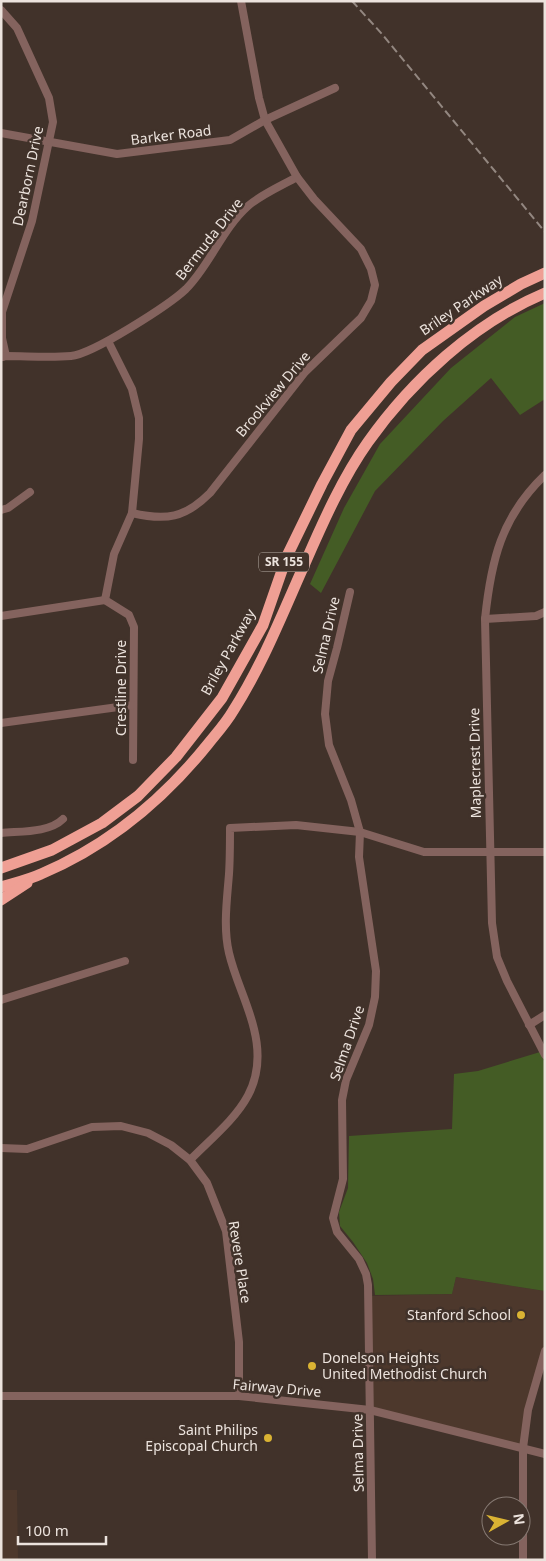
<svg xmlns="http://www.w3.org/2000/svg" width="546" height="1561" font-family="'Noto Sans',sans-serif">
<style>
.built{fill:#4d382c}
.green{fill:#445c25}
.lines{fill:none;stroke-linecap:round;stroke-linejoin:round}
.minor{stroke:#84635e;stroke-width:8}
.highway{stroke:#ef9f94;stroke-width:11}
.rail{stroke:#938780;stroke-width:2;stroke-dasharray:8 4;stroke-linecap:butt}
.poi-dot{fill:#dab333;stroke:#41322a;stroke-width:2}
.labels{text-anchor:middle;stroke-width:5;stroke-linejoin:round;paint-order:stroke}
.shield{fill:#41322a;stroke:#b9aea7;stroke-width:1}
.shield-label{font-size:12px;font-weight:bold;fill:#ece3dd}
.street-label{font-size:14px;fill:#ece3dd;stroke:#41322a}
.poi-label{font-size:14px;fill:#ece3dd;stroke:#41322a;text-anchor:end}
</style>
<rect width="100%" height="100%" fill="#41322a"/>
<g class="built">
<path d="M 456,1277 L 545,1291 L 545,1351 L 523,1448 L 370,1410 L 368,1296 L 452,1294 Z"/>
<path d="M 1,1490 L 17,1490 L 18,1560 L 1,1560 Z"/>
</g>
<g class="green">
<path d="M 545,303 L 545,399 L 520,415 L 491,378 L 443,421 L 375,491 L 321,593 L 310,584 L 344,508 L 380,444 L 451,368 L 515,317 Z"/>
<path d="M 540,1052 L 545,1063 L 545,1291 L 456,1277 L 452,1294 L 375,1295 L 373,1279 L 367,1263 L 353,1242 L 340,1226 L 339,1212 L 348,1188 L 349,1136 L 452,1129 L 454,1074 L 478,1071 Z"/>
</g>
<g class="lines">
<g class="minor">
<path d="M 1,10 L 17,28 L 49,98 L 53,122 L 32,221 L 2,312 L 2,338 L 6,356"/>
<path d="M 1,133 L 117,154 L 230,140 L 265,120 L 335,88"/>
<path d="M 108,341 L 132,389 L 139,418 L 139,439 L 132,513 L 114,554 L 105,600 L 129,615 L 134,627 L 133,760"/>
<path d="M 3,357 L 6,356 C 27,356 49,358 71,356 C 93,354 169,305 186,289 C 210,265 222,229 248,206 C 262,194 281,186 297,177"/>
<path d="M 545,475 C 501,517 491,561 485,619 L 492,923 L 497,957 L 507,981 L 545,1055"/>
<path d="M 1,510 L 8,508 L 30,492"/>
<path d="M 132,513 C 166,521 185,518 210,493 L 305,372 L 361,318 L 371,301 L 375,285 L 371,269 L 361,249 L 314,199 L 297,177 L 265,120 L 259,98 L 241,1"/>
<path d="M 350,592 L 337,648 L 328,681 L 325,714 L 329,745 L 351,800 L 360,832 L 359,857 L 376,971 L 375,997 L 369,1025 L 346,1080 L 342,1100 L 343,1179 L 333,1218 L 337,1232 L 359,1259 L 366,1274 L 368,1285 L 372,1560"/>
<path d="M 1,616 L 105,600"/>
<path d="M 485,619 L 536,616 L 545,612"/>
<path d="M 1,723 L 133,705"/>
<path d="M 1,833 C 20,831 49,833 63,819"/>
<path d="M 1,1000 L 125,961"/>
<path d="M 529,1025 L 545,1015"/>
<path d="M 1,1148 L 27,1149 L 92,1127 L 121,1126 L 148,1133 L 171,1145 L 190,1160 L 207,1183 L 226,1231 L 239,1342 L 239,1396"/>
<path d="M 190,1160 C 231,1119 270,1093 254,1029 C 248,1003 235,979 229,953 C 223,927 227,900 229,874 C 230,859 230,843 230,828 L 296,825 L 360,832 L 424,852 L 545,852"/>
<path d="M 1,1396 L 239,1396 L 370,1410 L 545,1454"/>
<path d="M 523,1560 L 523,1448 L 528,1410 L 545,1351"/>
</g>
<g class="highway">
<path d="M 1,868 L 52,850 L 102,823 L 138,796 L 176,757 L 222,698 L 263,625 L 287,556 L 322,484 L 351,430 L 391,382 L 422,350 L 484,306 L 521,284 L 545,273"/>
<path d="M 1,887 C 14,883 28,880 41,874 C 107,846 163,800 208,744 C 216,734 226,723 233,711 C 263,664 283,612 306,561 C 323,522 343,477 368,442 C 412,380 474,323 545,293"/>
<path d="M 1,900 L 27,883"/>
</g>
<path class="rail" d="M 352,1 L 382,34 L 545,232"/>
</g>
<g class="poi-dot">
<circle cx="521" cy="1315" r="5"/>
<circle cx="312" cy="1366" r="5"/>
<circle cx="268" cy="1438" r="5"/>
</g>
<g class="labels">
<rect class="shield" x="259" y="552.5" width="50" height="19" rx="4"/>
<g class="shield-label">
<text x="284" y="566">SR 155</text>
</g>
<g class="street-label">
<text transform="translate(171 135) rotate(-7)" y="5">Barker Road</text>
<text transform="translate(28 176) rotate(-78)" y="5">Dearborn Drive</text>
<text transform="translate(209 239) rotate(-52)" y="5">Bermuda Drive</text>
<text transform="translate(461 305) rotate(-34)" y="5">Briley Parkway</text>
<text transform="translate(273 394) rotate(-50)" y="5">Brookview Drive</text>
<text transform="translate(326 635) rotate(-77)" y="5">Selma Drive</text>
<text transform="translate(228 652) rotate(-61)" y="5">Briley Parkway</text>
<text transform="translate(121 688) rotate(-90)" y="5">Crestline Drive</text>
<text transform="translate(475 763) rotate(-91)" y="5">Maplecrest Drive</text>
<text transform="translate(347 1043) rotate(-71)" y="5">Selma Drive</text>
<text transform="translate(240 1262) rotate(81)" y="5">Revere Place</text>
<text transform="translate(277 1388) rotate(5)" y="5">Fairway Drive</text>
<text transform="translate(358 1453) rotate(-91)" y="5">Selma Drive</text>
</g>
<g class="poi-label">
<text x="511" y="1320">Stanford School</text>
<text x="322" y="1363" text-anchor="start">Donelson Heights<tspan x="322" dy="16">United Methodist Church</tspan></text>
<text x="258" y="1435">Saint Philips<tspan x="258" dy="16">Episcopal Church</tspan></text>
</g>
</g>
<rect width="546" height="1561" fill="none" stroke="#ece3dd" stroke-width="5"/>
<g transform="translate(506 1521) rotate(82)"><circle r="24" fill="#41322a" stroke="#857972"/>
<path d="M0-4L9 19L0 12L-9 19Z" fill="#dab333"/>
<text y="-8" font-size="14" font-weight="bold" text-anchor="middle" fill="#ece3dd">N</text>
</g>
<path d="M18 1536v8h88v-8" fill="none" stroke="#ece3dd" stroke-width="2.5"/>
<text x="25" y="1536" font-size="15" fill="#ece3dd" stroke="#41322a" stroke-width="4" paint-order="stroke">100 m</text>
</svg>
